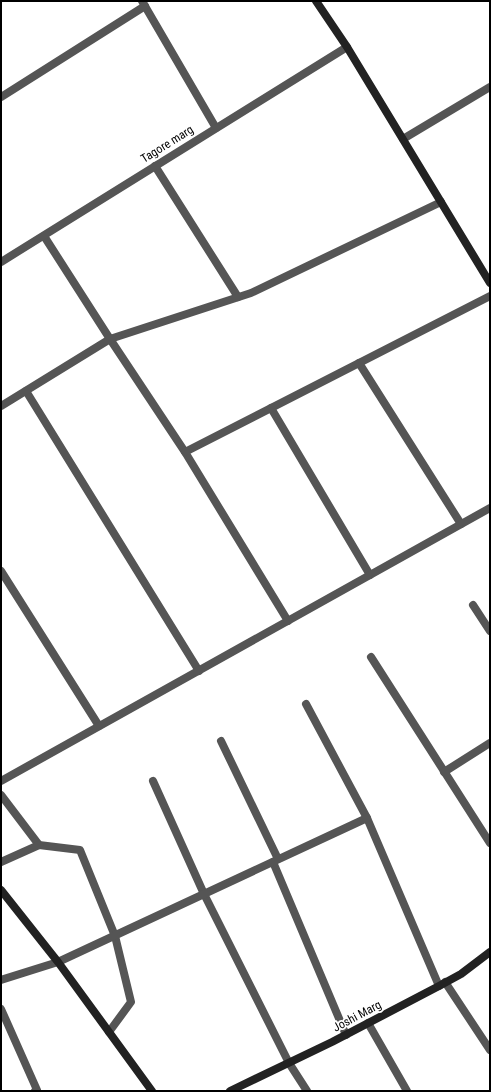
<svg xmlns="http://www.w3.org/2000/svg" width="491" height="1092" font-family="'Roboto Condensed',sans-serif">
<style>
.lines{fill:none;stroke-linecap:round;stroke-linejoin:round}
.street{stroke:#555;stroke-width:8}
.secondary{stroke:#222;stroke-width:8}
.labels{text-anchor:middle;stroke-width:3.5;stroke-linejoin:round;paint-order:stroke}
.street-label{font-size:12px;fill:#000;stroke:#fff}
</style>
<rect width="100%" height="100%" fill="#fff"/>
<g class="lines">
<g class="street">
<path d="M 142,1 L 216,128"/>
<path d="M 1,97 L 145,6"/>
<path d="M 403,139 L 490,87"/>
<path d="M 155,166 L 238,297"/>
<path d="M 44,236 L 110,339 L 185,452 L 288,621"/>
<path d="M 1,262 L 347,47"/>
<path d="M 359,363 L 461,524"/>
<path d="M 26,391 L 199,671"/>
<path d="M 1,406 L 110,339 L 251,293 L 441,202"/>
<path d="M 271,408 L 370,575"/>
<path d="M 185,452 L 490,296"/>
<path d="M 1,571 L 99,726"/>
<path d="M 473,605 L 490,631"/>
<path d="M 371,657 L 490,843"/>
<path d="M 306,704 L 367,818 L 439,986"/>
<path d="M 221,741 L 278,859"/>
<path d="M 444,772 L 490,743"/>
<path d="M 1,781 L 490,508"/>
<path d="M 153,781 L 204,894 L 289,1063 L 307,1091"/>
<path d="M 1,795 L 39,845 L 80,850 L 115,936 L 131,1002 L 109,1032"/>
<path d="M 1,862 L 39,845"/>
<path d="M 273,862 L 346,1035"/>
<path d="M 1,980 L 58,962 L 367,818"/>
<path d="M 445,982 L 490,1050"/>
<path d="M 1,1009 L 37,1090 L 35,1091"/>
<path d="M 368,1023 L 407,1091"/>
</g>
<g class="secondary">
<path d="M 316,1 L 347,47 L 490,283"/>
<path d="M 1,890 L 58,962 L 152,1091"/>
<path d="M 230,1091 L 332,1042 L 439,986 L 461,974 L 490,952"/>
</g>
</g>
<g class="labels">
<g class="street-label">
<text transform="translate(167 144) rotate(-32)" y="4">Tagore marg</text>
<text transform="translate(357 1016) rotate(-28)" y="4">Joshi Marg</text>
</g>
</g>
<rect width="491" height="1092" fill="none" stroke="#000000" stroke-width="4"/>
</svg>
